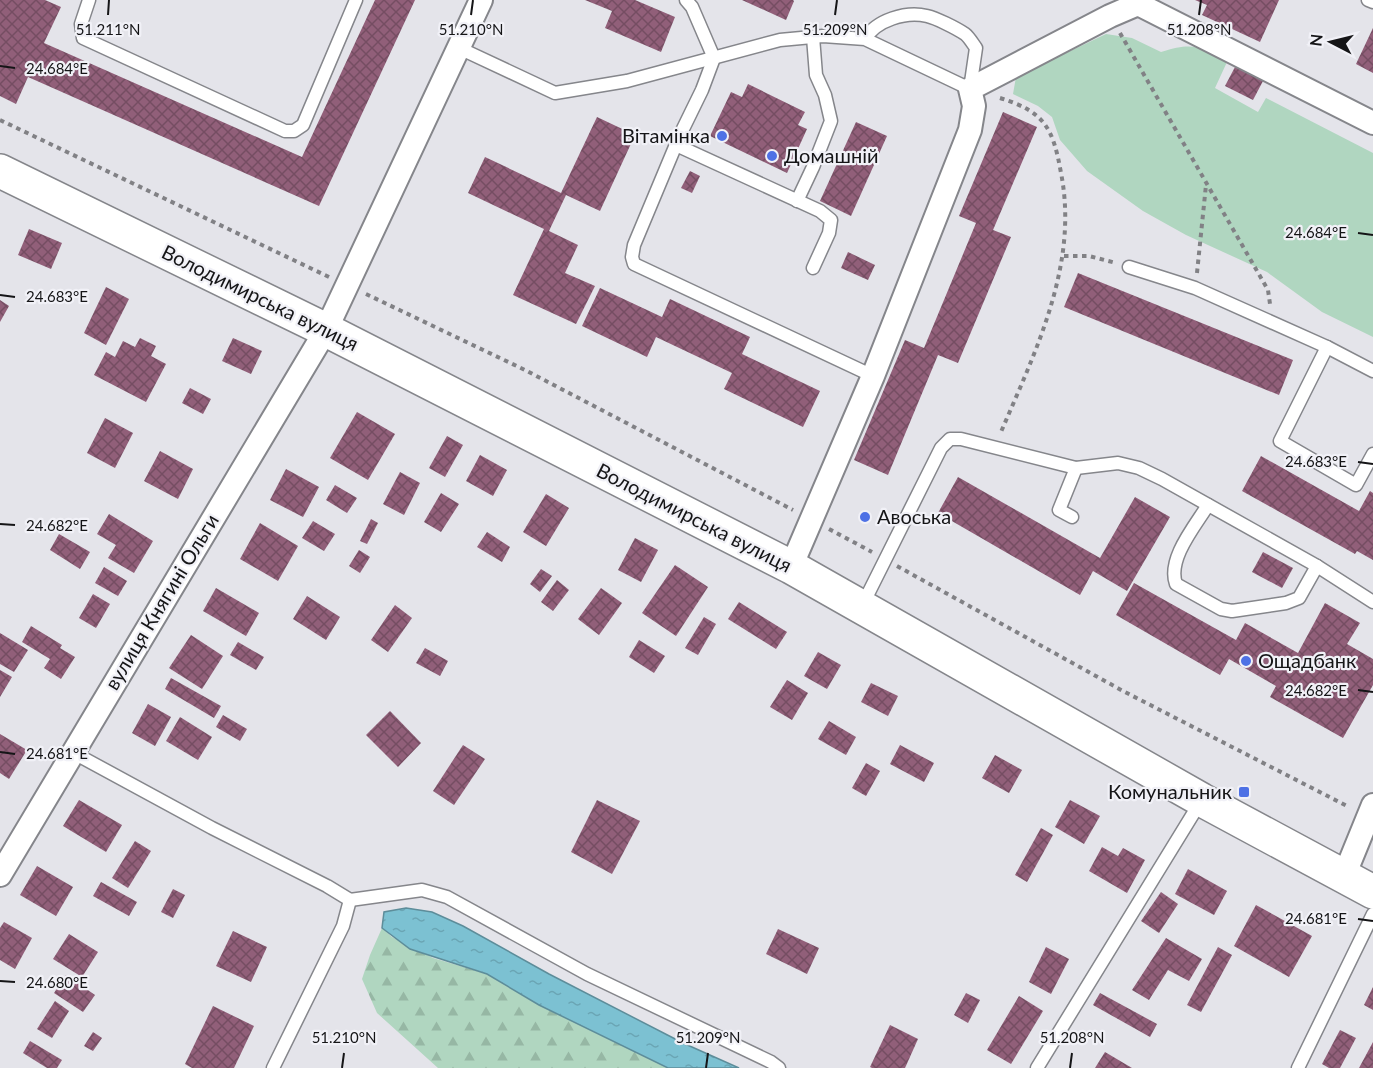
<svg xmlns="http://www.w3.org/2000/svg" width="1373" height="1068" font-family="Lato,sans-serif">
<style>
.grass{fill:#b0d6c0}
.forest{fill:url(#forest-firs)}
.water{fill:url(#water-ripples);stroke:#5d8d9a;stroke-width:1.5}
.building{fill:url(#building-cross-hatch)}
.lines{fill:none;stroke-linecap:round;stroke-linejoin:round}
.lane-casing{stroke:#85868b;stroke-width:15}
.street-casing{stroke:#85868b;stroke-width:26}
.primary-casing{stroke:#85868b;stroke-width:36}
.path{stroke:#818185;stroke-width:4;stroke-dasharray:4.5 4.5;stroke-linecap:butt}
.lane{stroke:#fff;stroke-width:12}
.street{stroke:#fff;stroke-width:22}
.primary{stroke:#fff;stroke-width:33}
.ticks{fill:none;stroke:#151517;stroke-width:2}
.poi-dot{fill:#4e71e5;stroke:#f1f1f7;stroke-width:2}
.labels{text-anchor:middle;stroke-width:4.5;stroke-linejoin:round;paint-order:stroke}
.poi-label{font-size:20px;fill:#151517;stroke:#f1f1f7;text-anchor:start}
.street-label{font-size:20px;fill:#151517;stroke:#f1f1f7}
.ticks-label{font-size:15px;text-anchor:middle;fill:#151517;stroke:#f1f1f7;stroke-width:4.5;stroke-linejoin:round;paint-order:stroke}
</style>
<defs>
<pattern id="forest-firs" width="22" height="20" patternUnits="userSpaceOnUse" patternTransform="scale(1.5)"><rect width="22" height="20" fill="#b0d6c0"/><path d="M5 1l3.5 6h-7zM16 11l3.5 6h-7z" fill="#96b7a4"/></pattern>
<pattern id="water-ripples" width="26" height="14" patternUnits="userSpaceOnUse" patternTransform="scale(1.5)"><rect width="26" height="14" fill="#7cc1d2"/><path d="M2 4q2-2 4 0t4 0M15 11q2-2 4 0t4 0" fill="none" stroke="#6aa5b4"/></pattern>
<pattern id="building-cross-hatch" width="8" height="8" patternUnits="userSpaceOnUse" patternTransform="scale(1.5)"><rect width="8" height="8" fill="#915f79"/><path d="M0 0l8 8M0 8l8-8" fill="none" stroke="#754d62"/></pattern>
</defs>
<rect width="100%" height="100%" fill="#e4e4ea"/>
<path class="grass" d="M 1106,34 L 1132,38 L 1161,52 C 1194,42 1198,46 1227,62 L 1215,88 L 1258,112 L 1266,98 L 1373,153 L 1373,337 L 1322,312 L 1267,272 L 1186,235 L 1143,211 L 1087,171 L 1060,140 L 1052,117 L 1038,106 L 1013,94 L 1016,77 Z"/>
<path class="forest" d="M 382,928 L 392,937 L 433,958 L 487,974 L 539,1005 L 668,1068 L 438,1068 L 377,1013 L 362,979 L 370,955 Z"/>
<path class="water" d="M 406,908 L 432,912 L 463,926 L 549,974 L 683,1043 L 739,1068 L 668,1068 L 539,1005 L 487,974 L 410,949 L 382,928 L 384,912 Z"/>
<g class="building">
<path d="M 0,0 L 45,0 L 61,7 L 44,43 L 302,157 L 375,0 L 415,0 L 319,206 L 28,77 L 16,104 L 0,96 Z"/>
<path d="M 585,0 L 635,0 L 675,17 L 661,52 L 605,28 L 612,11 Z"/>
<path d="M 742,0 L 793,0 L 794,1 L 786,20 Z"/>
<path d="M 1195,0 L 1279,0 L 1260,42 L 1202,15 L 1207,5 Z"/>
<path d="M 1373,28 L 1373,73 L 1356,64 Z"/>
<path d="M 1235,67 L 1263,81 L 1253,100 L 1225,86 Z"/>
<path d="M 748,84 L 805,112 L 798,125 L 807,129 L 787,173 L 710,136 L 731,92 L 742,97 Z"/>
<path d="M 1003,112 L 1037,127 L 993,230 L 1011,237 L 958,363 L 938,355 L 888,475 L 854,460 L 905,340 L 924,348 L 976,223 L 959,216 Z"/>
<path d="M 597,117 L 635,135 L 600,211 L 566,195 L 549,231 L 578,245 L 565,273 L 595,286 L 576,324 L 513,295 L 544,229 L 468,193 L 485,157 L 561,193 Z"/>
<path d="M 856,122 L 887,136 L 851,216 L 820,201 Z"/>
<path d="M 690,171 L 700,176 L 692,193 L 681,188 Z"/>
<path d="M 29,229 L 62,243 L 51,269 L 18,255 Z"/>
<path d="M 848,252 L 875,265 L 868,280 L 841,268 Z"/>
<path d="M 1078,273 L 1293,360 L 1279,395 L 1064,307 Z"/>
<path d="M 106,287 L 129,299 L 106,345 L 84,333 Z"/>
<path d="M 600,288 L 662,317 L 670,299 L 750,337 L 742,354 L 820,391 L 803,427 L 724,389 L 732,373 L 656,337 L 647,357 L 582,326 Z"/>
<path d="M 0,300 L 9,306 L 0,322 Z"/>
<path d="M 140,338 L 156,346 L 151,356 L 166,364 L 146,402 L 94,375 L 106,352 L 115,357 L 123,341 L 135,347 Z"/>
<path d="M 233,338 L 262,351 L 251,374 L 222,361 Z"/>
<path d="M 190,388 L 211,399 L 203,414 L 182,403 Z"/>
<path d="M 357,412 L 395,434 L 368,480 L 330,458 Z"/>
<path d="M 105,418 L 133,433 L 115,468 L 87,453 Z"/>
<path d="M 447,436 L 463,445 L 445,477 L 429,468 Z"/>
<path d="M 160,451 L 193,469 L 178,499 L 144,481 Z"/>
<path d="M 480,455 L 507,470 L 493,496 L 466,481 Z"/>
<path d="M 1261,456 L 1359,511 L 1370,491 L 1373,493 L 1373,560 L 1357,551 L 1355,554 L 1242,491 Z"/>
<path d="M 286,469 L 319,487 L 303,517 L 270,500 Z"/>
<path d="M 400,472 L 420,483 L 404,515 L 383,504 Z"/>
<path d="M 958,477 L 1100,558 L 1135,497 L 1170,517 L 1127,591 L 1093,571 L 1080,595 L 938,513 Z"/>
<path d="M 335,485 L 357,498 L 347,513 L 326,500 Z"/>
<path d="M 441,493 L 459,504 L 441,532 L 424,522 Z"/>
<path d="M 546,494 L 569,508 L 546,546 L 523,532 Z"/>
<path d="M 109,514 L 153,541 L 134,573 L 108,558 L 116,545 L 97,534 Z"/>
<path d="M 371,519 L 378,523 L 367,544 L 360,541 Z"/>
<path d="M 313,521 L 335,534 L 324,551 L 302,538 Z"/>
<path d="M 260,523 L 298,546 L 278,581 L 240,559 Z"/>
<path d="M 487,532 L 510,547 L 502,562 L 477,547 Z"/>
<path d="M 59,534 L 90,552 L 80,569 L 50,550 Z"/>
<path d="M 635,538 L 658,550 L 641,582 L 618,570 Z"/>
<path d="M 359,550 L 370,557 L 360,573 L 349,566 Z"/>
<path d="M 1263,552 L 1293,568 L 1282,588 L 1252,572 Z"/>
<path d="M 675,565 L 708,587 L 676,636 L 642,613 Z"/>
<path d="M 104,567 L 127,581 L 118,596 L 95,583 Z"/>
<path d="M 541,569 L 552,576 L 540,592 L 530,584 Z"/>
<path d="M 557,580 L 569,590 L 553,611 L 541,602 Z"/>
<path d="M 1134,583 L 1236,640 L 1245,623 L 1298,653 L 1325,603 L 1360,623 L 1347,644 L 1373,659 L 1373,685 L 1343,738 L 1270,697 L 1276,686 L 1229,659 L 1220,675 L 1116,615 Z"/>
<path d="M 216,588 L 259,613 L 246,636 L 203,611 Z"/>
<path d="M 601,588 L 622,603 L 599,635 L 578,619 Z"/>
<path d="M 93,594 L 110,604 L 96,628 L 79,618 Z"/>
<path d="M 307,596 L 340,617 L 326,640 L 293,619 Z"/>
<path d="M 739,602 L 787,632 L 776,649 L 728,619 Z"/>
<path d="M 395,605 L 412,618 L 388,652 L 371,640 Z"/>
<path d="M 704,617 L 716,624 L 698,655 L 685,648 Z"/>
<path d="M 31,626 L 62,645 L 60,648 L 75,657 L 61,679 L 44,668 L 50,659 L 22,642 Z"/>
<path d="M 0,633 L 28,650 L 14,672 L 0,664 Z"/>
<path d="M 191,635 L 223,656 L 202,689 L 169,668 Z"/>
<path d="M 639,640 L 665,656 L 654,673 L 629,657 Z"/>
<path d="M 238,642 L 264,657 L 256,670 L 230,655 Z"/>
<path d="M 425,648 L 448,661 L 440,676 L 416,663 Z"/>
<path d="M 818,652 L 841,665 L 827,689 L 804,676 Z"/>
<path d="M 0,670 L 12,677 L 0,697 Z"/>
<path d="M 171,678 L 221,706 L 214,718 L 165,689 Z"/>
<path d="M 787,680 L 808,693 L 792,720 L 770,707 Z"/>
<path d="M 871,683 L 898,696 L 888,716 L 861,702 Z"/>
<path d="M 148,704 L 171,717 L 155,746 L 132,733 Z"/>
<path d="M 390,711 L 421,743 L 398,767 L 366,735 Z"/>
<path d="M 223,715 L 247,729 L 240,741 L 216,727 Z"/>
<path d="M 180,717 L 212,737 L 198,760 L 166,741 Z"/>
<path d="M 829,721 L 856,737 L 846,755 L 818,739 Z"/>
<path d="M 0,734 L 27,750 L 9,779 L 0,773 Z"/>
<path d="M 463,745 L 485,759 L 454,805 L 433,791 Z"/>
<path d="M 900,745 L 934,763 L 924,782 L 890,764 Z"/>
<path d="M 995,755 L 1022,770 L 1009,793 L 982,778 Z"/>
<path d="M 866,763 L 880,771 L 866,796 L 852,788 Z"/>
<path d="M 79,800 L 122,825 L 106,852 L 63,826 Z"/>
<path d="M 597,800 L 640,821 L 612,874 L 571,852 Z"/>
<path d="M 1070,800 L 1100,816 L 1084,844 L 1055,827 Z"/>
<path d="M 1041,828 L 1053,835 L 1027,882 L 1015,875 Z"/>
<path d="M 135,841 L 151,851 L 128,888 L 112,878 Z"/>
<path d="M 1102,847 L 1118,856 L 1123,848 L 1145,860 L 1127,893 L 1089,871 Z"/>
<path d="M 37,866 L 73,887 L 56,916 L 20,895 Z"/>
<path d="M 1188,869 L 1227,891 L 1214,915 L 1175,894 Z"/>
<path d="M 101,882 L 137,902 L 129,916 L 93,896 Z"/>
<path d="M 173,889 L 185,895 L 173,918 L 161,912 Z"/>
<path d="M 1161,892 L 1178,904 L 1159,933 L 1141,921 Z"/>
<path d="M 1256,905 L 1312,936 L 1289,977 L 1234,946 Z"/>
<path d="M 4,922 L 32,938 L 15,969 L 0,960 L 0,928 Z"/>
<path d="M 778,929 L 819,948 L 807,974 L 766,954 Z"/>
<path d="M 233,931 L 267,947 L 251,982 L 216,966 Z"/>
<path d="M 69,934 L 98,952 L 82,977 L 53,959 Z"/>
<path d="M 1166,938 L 1202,959 L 1189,981 L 1168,970 L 1149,1000 L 1132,990 Z"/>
<path d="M 1046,947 L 1069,959 L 1051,994 L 1029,982 Z"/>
<path d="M 1218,947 L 1232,955 L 1201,1012 L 1187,1005 Z"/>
<path d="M 66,975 L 95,995 L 83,1012 L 54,993 Z"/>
<path d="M 1373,987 L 1373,1010 L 1364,1005 Z"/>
<path d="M 966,993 L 980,1000 L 968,1023 L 954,1015 Z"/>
<path d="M 1100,993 L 1157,1024 L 1150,1037 L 1093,1005 Z"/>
<path d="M 1019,996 L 1043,1011 L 1011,1064 L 987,1050 Z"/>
<path d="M 55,1001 L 69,1011 L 52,1038 L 37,1029 Z"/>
<path d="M 213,1006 L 254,1026 L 234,1068 L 192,1068 L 185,1064 Z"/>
<path d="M 890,1025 L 918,1039 L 905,1068 L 872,1068 L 870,1067 Z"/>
<path d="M 1340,1030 L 1356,1038 L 1340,1068 L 1329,1068 L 1322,1064 Z"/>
<path d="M 93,1032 L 102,1038 L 93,1051 L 84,1046 Z"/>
<path d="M 30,1041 L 62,1060 L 57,1068 L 47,1068 L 23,1053 Z"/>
<path d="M 1373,1042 L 1373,1068 L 1359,1068 Z"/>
<path d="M 1105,1052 L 1132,1068 L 1095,1068 Z"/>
</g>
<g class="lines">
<g class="lane-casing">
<g id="lane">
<path d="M 89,0 L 81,24 L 83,38 L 285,131 L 294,131 L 303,125 L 356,0"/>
<path d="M 686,0 L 692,7 L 714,58 L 702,90 L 680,135 L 634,245 L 632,257 L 634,264 L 873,376"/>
<path d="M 1368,0 L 1373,2"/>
<path d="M 459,48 L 555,93 L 627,81 L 780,40 L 823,36 L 865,39 L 970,89 L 976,48 C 973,44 969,37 965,34 C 956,28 936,18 927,16 C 906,11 876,20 865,39"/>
<path d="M 676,145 L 820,211 L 831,220 L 829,233 L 813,268"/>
<path d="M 797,201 L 813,167 L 831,121 L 825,95 L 816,75 L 813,37"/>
<path d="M 1129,267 L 1195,288 L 1327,347 L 1373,371"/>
<path d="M 1327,347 L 1280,441 L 1356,485 L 1373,454"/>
<path d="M 1208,505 C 1195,526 1167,559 1176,584 L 1221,609 L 1232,611 L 1286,603 L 1299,598 L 1317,566"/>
<path d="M 1072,517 L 1059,510 L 1076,468"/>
<path d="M 862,606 L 941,448 L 950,439 L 961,439 L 1076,468 L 1118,463 L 1139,468 L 1162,479 L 1317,566 L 1373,602"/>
<path d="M 72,752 L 212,828 L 327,886 L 350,900 L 343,926 L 273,1068"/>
<path d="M 350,900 L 422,890 L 447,897 L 587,974 L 771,1062 L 779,1068"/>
<path d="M 1037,1068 L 1201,801"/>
<path d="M 1298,1068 L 1373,914"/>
</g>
</g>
<g class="street-casing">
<g id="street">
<path d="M 791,567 L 873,376 L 970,130 L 974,106 L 970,89 L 1110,16 L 1138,4 L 1373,123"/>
<path d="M 0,875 L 326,330 L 481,0"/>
<path d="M 1344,876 L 1373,805"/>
</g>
</g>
<g class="primary-casing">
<path id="primary" d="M 0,171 L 326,330 L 791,567 L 1202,800 L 1373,892"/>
</g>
<g class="path">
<path d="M 1120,33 L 1268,290 L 1270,304"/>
<path d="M 1000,98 C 1045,112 1053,128 1061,173 C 1079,264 1036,350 1001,432"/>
<path d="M 0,120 L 329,277"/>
<path d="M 1064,256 L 1089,256 L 1116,263"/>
<path d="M 1197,273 L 1206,185"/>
<path d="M 366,294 L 525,370 L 793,510"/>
<path d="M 829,529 L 872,552"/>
<path d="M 897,566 L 1123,691 L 1349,807"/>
</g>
<use href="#lane" class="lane"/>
<use href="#street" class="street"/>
<use href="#primary" class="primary"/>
</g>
<path class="ticks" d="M 108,15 L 109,0M 471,15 L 473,0M 835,15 L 837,0M 1199,15 L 1201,0M 0,66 L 15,68M 1358,233 L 1373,235M 0,295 L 15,297M 1358,462 L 1373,464M 0,524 L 15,525M 1358,690 L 1373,692M 0,752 L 15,754M 1358,919 L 1373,921M 0,981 L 15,982M 342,1068 L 344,1053M 706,1068 L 708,1053M 1070,1068 L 1072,1053"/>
<g class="poi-dot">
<circle cx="722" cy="136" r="6"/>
<circle cx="772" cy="156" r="6"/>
<circle cx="865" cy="517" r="6"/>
<circle cx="1246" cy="661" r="6"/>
<rect x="1238" y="786" width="12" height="12" rx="3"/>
</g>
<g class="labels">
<g class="poi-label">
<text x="710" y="143" text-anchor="end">Вітамінка</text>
<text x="784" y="163">Домашній</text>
<text x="877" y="524">Авоська</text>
<text x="1258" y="668">Ощадбанк</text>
<text x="1232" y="799" text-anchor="end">Комунальник</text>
</g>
<g class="street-label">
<text transform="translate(260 298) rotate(26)" y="7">Володимирська вулиця</text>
<text transform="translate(694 518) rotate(27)" y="7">Володимирська вулиця</text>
<text transform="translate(162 602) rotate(-59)" y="7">вулиця Княгині Ольги</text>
</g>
</g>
<g class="ticks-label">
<text x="108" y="35">51.211°N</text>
<text x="471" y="35">51.210°N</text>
<text x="835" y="35">51.209°N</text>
<text x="1199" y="35">51.208°N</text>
<text x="57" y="74">24.684°E</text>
<text x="1316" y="238">24.684°E</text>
<text x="57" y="302">24.683°E</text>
<text x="1316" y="467">24.683°E</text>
<text x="57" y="531">24.682°E</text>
<text x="1316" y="696">24.682°E</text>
<text x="57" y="759">24.681°E</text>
<text x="1316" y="924">24.681°E</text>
<text x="57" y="988">24.680°E</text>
<text x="344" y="1043">51.210°N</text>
<text x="708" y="1043">51.209°N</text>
<text x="1072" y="1043">51.208°N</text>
</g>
<g transform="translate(1331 42) rotate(277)" stroke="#f1f1f7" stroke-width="4.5" paint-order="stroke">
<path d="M0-4.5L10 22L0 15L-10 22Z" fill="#151517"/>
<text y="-9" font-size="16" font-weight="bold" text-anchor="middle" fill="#151517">N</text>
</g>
</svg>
